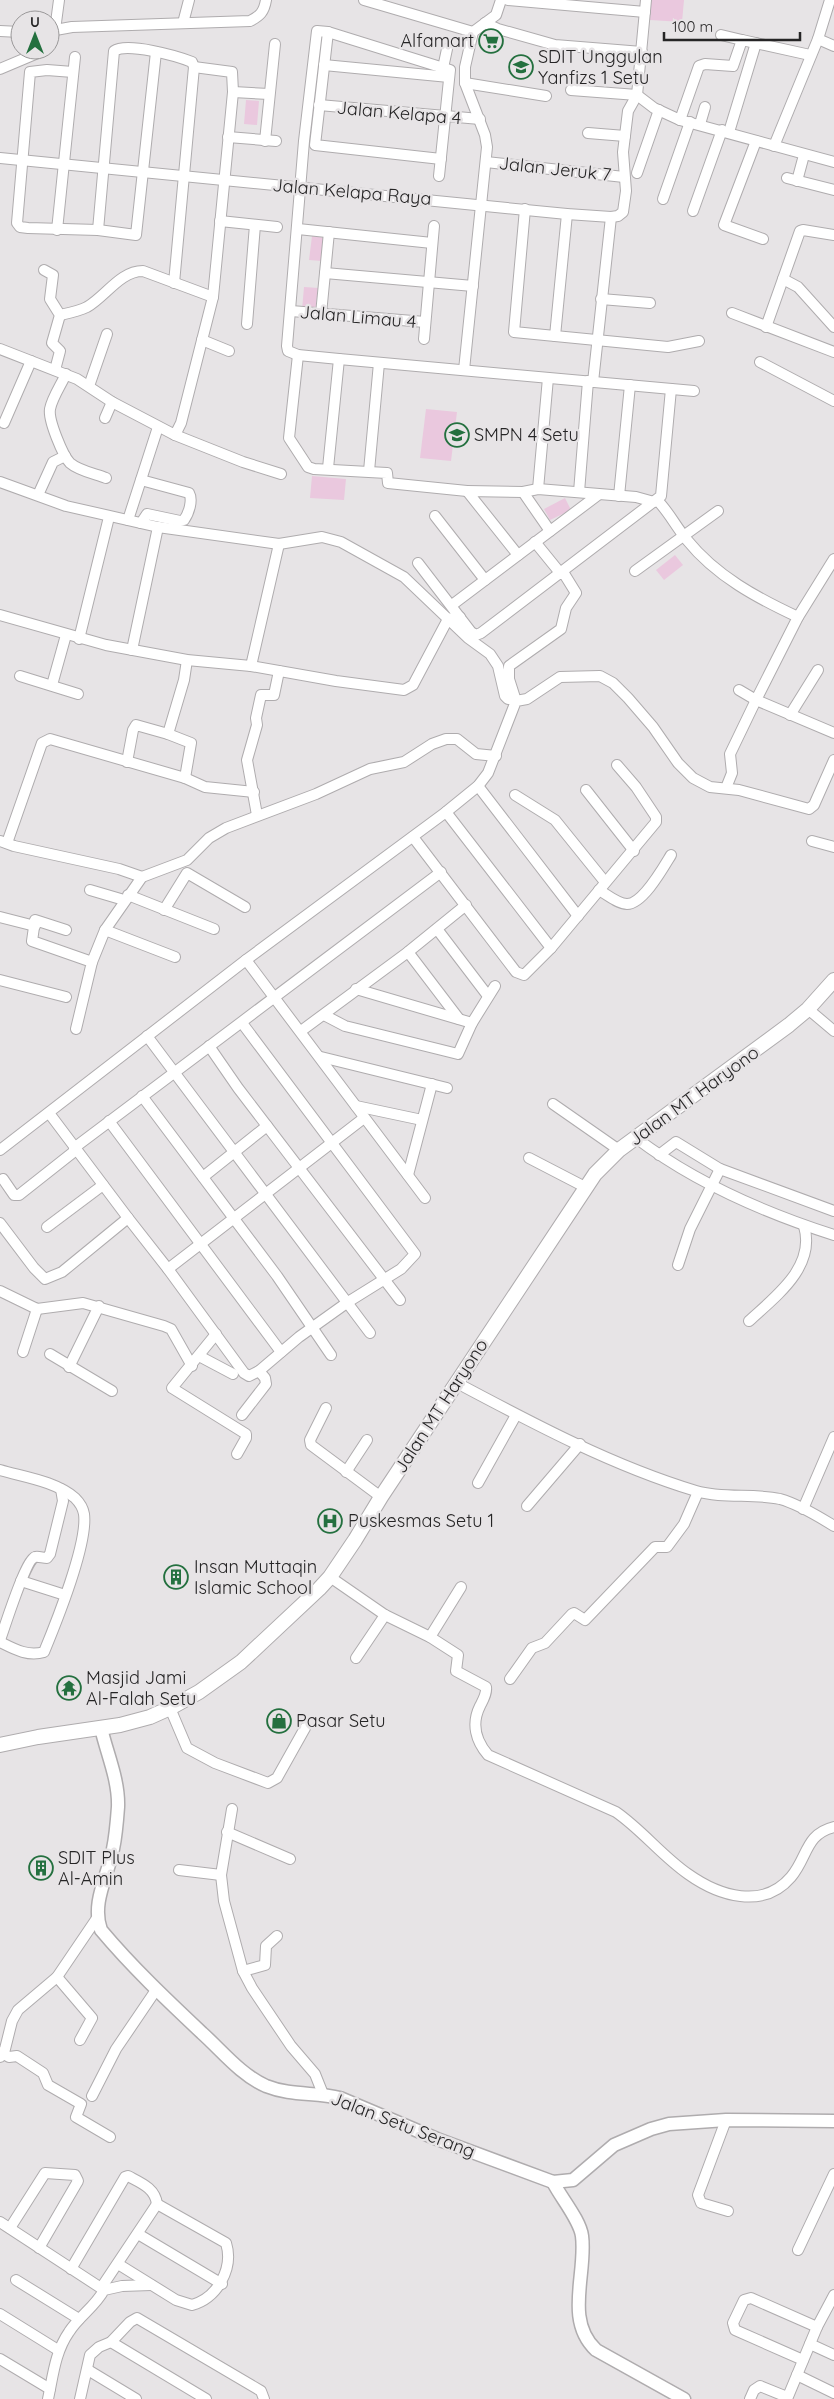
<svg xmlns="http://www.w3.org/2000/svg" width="834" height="2399" font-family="Quicksand,sans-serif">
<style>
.pitch{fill:#eac8de}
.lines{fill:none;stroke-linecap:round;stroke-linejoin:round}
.minor-casing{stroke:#afacae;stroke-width:12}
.tertiary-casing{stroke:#afacae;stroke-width:15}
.secondary-casing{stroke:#afacae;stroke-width:16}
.minor{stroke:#fff;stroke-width:10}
.tertiary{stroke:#fff;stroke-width:12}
.secondary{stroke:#fff;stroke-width:14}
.labels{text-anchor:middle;stroke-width:5;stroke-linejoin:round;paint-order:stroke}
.poi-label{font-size:18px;fill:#262526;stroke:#e7e4e6;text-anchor:start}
.street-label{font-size:18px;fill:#262526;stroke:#e7e4e6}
</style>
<rect width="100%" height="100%" fill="#e7e4e6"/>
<g class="pitch">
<path d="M 651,0 L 684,0 L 682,22 L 650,20 Z"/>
<path d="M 246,100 L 259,101 L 257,125 L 244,124 Z"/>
<path d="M 312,236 L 325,238 L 322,261 L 309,260 Z"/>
<path d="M 304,287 L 318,288 L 315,312 L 302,310 Z"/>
<path d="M 426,409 L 457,412 L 451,461 L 420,458 Z"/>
<path d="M 312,476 L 346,479 L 344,500 L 310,498 Z"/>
<path d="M 565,498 L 571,510 L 550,520 L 544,509 Z"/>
<path d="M 675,555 L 683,565 L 664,580 L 656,570 Z"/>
</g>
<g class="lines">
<g class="minor-casing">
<g id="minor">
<path d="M 364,0 L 473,32"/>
<path d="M 508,0 L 645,12"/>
<path d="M 830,0 L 818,39 L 834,46"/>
<path d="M 183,23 L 189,0"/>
<path d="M 485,23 L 498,29 L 555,45 L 642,52"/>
<path d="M 55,30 L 59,0"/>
<path d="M 0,31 L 20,32"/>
<path d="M 50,31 L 72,27 L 250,21 C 260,16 264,12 266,0"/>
<path d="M 328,32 L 315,145 L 441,159"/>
<path d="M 721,35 L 742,40"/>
<path d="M 324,65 L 449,77"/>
<path d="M 443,68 L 447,49"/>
<path d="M 0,69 L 45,50"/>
<path d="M 73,72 L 47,70 L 30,72 L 17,223 L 20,227 L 28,228 L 98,230 L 136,235 L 156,52"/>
<path d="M 465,83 L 546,96"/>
<path d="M 571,90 L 637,95 L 654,108 L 680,120 L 834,162"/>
<path d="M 233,92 L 269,94"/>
<path d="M 319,105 L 480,119"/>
<path d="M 680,120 L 699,66 L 705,64 L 733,66 L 742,40 L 810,55"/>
<path d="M 700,124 L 705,107"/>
<path d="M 729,132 L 756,43"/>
<path d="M 588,133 L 625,136"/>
<path d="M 228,137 L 276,141"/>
<path d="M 265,141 L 275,44"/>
<path d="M 756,141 L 724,225 L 763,239"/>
<path d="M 774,146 L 818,39"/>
<path d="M 0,158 L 567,214 L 611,217 L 618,216 L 623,212 L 626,191 L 623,152 L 628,111 L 637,95 L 646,0"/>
<path d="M 486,162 L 624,177"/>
<path d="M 637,173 L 659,110"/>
<path d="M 439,176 L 450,70 L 328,32 L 317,31 L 304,141 L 287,346 L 288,351 L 298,355 L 339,359 L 694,391"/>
<path d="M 787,178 L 834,190"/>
<path d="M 797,181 L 804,155"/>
<path d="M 663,199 L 690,122"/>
<path d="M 525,209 L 514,332 L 668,347 L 699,341"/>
<path d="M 693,211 L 722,130"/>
<path d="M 220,221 L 277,227"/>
<path d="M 298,229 L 432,243"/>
<path d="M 57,230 L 75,57"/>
<path d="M 98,230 L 114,51 C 127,42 177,56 192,62 L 194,67 L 174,283"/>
<path d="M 44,270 L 53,275 L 50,299 L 60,315 L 52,343 L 60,351 L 55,370"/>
<path d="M 325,273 L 473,286"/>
<path d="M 783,279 L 798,287 L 834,327"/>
<path d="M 601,299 L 650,303"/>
<path d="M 291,311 L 425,322"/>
<path d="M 732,313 L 834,352"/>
<path d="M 321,314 L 329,232"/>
<path d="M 60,315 C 69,313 79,311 87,307 C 106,296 120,271 143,271 L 213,297"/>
<path d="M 247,324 L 255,225"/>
<path d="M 766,327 L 800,231 L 803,230 L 834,235"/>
<path d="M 555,336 L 567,214"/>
<path d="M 424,339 L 434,226"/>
<path d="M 202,340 L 229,351"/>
<path d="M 0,349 L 77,379 L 112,402 L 175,435 L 181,423 L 213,297 L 233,92 L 232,72 L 194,67"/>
<path d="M 298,355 L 289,438 L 308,467 L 314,469 L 387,473 L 388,483 L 467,491"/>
<path d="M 760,362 L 834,401"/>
<path d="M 464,370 L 487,147 L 485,135 L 465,83 L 465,67 L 473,32 L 496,15 L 501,0"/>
<path d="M 66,374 C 61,385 52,398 50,409 C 48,420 63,456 70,463 C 79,471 96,474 106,478"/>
<path d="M 593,382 L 611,217"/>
<path d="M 89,386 L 107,334"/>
<path d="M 105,418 L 112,402"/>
<path d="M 4,423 L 31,361"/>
<path d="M 175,435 L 243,462 L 281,474"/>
<path d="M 328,468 L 339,359"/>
<path d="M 369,471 L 379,363"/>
<path d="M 0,482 L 66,506 L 158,527 L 279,544 L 322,537 L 341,542 L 404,577 L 468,638 L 490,654 L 498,666 L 505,696 L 508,699 L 515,699"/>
<path d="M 538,489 L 548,378"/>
<path d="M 523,492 L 550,531"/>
<path d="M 579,492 L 588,381"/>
<path d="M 38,495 L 53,462 L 65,456"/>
<path d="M 619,496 L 630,385"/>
<path d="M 657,500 C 669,512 676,527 687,540 C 716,576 757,598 798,617"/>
<path d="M 435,516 L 485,580"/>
<path d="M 128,520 L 158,427"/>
<path d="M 141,523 L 147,514 L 180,521 L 184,520 C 189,513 193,500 189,493 L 141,480"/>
<path d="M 535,542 L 561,574"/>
<path d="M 518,555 L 467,491 L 523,492 L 538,489 L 636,497 L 654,502"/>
<path d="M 418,563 L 471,632 L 476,635 L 481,633 L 661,496 L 671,389"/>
<path d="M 635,571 L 718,511"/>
<path d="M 452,605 L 598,495"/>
<path d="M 0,615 L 106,645 L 187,660 L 251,666 L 336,681 L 404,690 L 413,685 L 448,619 L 460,617"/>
<path d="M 79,639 L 109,517"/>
<path d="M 132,650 L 158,527"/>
<path d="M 251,666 L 279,544"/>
<path d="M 20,676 L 78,694"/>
<path d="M 52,685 L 66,635"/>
<path d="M 739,690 L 756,700 L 834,733"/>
<path d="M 516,701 L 509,679 L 509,666 L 561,629 L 566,608 L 576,593 L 563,572"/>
<path d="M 790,715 L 818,670"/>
<path d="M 168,734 L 191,743 L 185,778"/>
<path d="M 127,762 L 133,730 L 136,725 L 168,734 L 184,680 L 187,660"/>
<path d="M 478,786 L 578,916"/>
<path d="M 726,788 L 732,773 L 730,754 L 756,700 L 798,617 L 834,559"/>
<path d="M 586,790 L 634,851"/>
<path d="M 515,795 L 555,820 L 605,882"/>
<path d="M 446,812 L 551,948"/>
<path d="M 257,815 L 247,760 L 257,725 L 256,718 L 261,695 L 274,695 L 279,671"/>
<path d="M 413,837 L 516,972 L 524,975 L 551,948 L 656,822 L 656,817 L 636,787 L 617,765"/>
<path d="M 0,841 L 14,846 L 119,869 L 142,877"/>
<path d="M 812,841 L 834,847"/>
<path d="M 7,843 L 42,743 L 50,739 L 185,778 L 205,787 L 254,792"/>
<path d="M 90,890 L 124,900"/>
<path d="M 599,890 C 606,894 618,904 627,904 C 643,904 663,868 671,855"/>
<path d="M 128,895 L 214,929"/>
<path d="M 164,910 L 187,873 L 245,907"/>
<path d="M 0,917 L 35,926"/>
<path d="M 437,929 L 488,996"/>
<path d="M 66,930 L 35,920 L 32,941 L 92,962 L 76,1029"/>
<path d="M 105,930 L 175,957"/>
<path d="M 408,952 L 459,1019"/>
<path d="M 246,960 L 425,1198"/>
<path d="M 92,962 L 105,930 L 142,877 L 187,860 L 209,838 L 226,828 L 316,794 L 370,769 L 404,762 L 432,744 L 446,739 L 457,739 L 476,754 L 496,756"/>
<path d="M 0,980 L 66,997"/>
<path d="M 356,989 L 472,1023"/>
<path d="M 808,1009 L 834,1031"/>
<path d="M 324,1015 L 345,1026 L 458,1054 L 472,1023 L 495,986"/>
<path d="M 301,1031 L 408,952 L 466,905"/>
<path d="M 147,1036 L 370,1333"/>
<path d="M 209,1046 L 238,1088 L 400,1300"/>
<path d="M 321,1057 L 447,1088"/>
<path d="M 142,1096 L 277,1276 L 331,1355"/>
<path d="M 553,1104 L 619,1150"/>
<path d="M 356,1106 L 422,1120"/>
<path d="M 49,1113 L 128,1218 L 168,1269 L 244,1373 L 249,1376 L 259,1371 L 299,1337 L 348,1302 L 401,1269 L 415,1254 L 242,1023"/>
<path d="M 109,1121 L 281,1352"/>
<path d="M 636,1138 C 694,1182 765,1213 834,1235"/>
<path d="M 74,1148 L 441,872"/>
<path d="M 0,1150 L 246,960 L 446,812 L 478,786 L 488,773 L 516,701 L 527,699 L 560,677 L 600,676 L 613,683 L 628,698 L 653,727 L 678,763 L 693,778 L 710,787 L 739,790 L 809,809 L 814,805 L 834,760"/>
<path d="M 659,1155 L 676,1142 L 720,1169 L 834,1211"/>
<path d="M 529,1158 L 585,1187"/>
<path d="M 408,1175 L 432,1084"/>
<path d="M 203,1177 L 267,1126"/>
<path d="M 3,1179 L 14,1195 L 19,1195 L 76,1150"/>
<path d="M 0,1223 L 34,1268 L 45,1279 L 62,1272 L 128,1218"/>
<path d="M 47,1227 L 103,1185"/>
<path d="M 678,1265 L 690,1229 L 720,1169"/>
<path d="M 168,1269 L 364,1118"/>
<path d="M 0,1291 L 37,1309 L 83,1303 L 164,1326 L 171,1329 L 192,1366"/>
<path d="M 749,1321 C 776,1296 816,1267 804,1226"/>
<path d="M 216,1334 L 172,1388 L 246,1434 L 246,1438 L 237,1454"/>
<path d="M 23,1352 L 37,1309"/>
<path d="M 50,1354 L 112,1391"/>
<path d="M 199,1356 L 233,1374"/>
<path d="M 69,1367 L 99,1306"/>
<path d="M 457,1383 C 534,1424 613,1466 696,1491 C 723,1499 753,1493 780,1499 C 798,1504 818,1516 834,1526"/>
<path d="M 326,1408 L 310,1440 L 311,1445 L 381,1497"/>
<path d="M 242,1415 L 266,1384 L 265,1378 L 259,1371"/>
<path d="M 0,1470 C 24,1477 55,1481 75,1498 C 79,1502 83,1508 84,1514 C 88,1543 56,1623 44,1652 C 28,1657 14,1649 0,1642"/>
<path d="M 346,1472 L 367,1440"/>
<path d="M 478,1483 L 516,1415"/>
<path d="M 527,1506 L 580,1444"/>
<path d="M 803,1509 L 834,1437"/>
<path d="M 330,1577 L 385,1615 L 430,1637 L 458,1655 L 456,1671 L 486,1687 C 487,1694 483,1700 480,1706 C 471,1724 476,1741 488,1755 L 616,1812 C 642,1830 662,1856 688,1874 C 719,1896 763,1910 791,1877 C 808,1857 805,1834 834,1827"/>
<path d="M 21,1581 L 65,1595"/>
<path d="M 430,1637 L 461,1587"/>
<path d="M 0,1640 C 4,1629 26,1559 35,1557 C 38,1556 43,1558 47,1558 L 50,1554 L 63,1501 L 61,1489"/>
<path d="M 356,1658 L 385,1615"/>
<path d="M 510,1679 L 532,1648 L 545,1643 L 572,1614 L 574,1613 L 585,1620 L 655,1547 L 667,1547 L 684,1524 L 698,1492"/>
<path d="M 170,1708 L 187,1748 L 215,1763 L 268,1783 L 277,1778 L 305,1728"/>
<path d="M 232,1809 L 221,1875 L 224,1901 L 243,1971 L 252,1988 L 291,2046 L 315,2074 L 323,2094"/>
<path d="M 227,1832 L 290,1859"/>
<path d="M 179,1870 L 221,1875"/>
<path d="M 243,1971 L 265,1965 L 266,1946 L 277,1936"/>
<path d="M 57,1977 L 92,2018 L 80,2040"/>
<path d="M 2,2053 L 9,2057 L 17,2056 L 43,2073 L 48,2085 L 81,2104 L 76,2117 L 110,2137"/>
<path d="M 0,2057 L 5,2049 L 12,2021 L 18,2010 L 57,1977 L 97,1918"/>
<path d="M 92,2096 L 116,2049 L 156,1990"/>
<path d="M 726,2120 L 698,2195 L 701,2203 L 728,2211"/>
<path d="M 0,2222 L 104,2290"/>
<path d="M 10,2228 L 45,2173 L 75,2175 L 78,2181 L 39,2248"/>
<path d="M 138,2234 L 222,2284"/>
<path d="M 798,2250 L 834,2174"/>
<path d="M 118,2264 L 176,2300 L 192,2305 C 217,2298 234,2269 226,2243 L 157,2204"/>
<path d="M 71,2269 L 125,2177 L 128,2176 C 141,2183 155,2188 157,2204"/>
<path d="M 16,2280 L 79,2319"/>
<path d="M 101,2288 L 157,2204"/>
<path d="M 0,2314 L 58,2350"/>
<path d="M 111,2342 L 206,2399"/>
<path d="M 810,2344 L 834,2355"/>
<path d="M 0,2359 L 50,2389"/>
<path d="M 803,2360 L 735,2330 L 733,2323 L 744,2300 L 751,2298 L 817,2327"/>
<path d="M 88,2370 L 136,2399"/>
<path d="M 797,2375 L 834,2393"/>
<path d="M 48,2399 C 53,2376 55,2352 69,2332 C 79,2316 95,2307 104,2290 L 122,2286 L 151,2285"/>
<path d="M 80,2399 L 90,2355 L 99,2347 L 111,2342 L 130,2322 L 137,2318 L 261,2391 L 264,2399"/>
<path d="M 750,2399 L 754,2390 L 760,2386 L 787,2397"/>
<path d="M 787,2399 L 817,2327 L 834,2295"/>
</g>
</g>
<g class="tertiary-casing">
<g id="tertiary">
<path d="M 101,1728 C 107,1754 119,1780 118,1807 C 117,1821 116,1835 113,1849 C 108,1876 91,1903 101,1930 C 132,1967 167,2000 202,2033 C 222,2051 241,2075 266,2086 C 291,2096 315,2092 340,2098 L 437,2139 L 553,2182 L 573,2180 L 614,2145 L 651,2129 L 669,2124 L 726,2120 L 834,2121"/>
<path d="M 553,2182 C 561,2198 580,2220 582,2236 C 587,2273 564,2320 596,2350 L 684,2399"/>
</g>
</g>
<g class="secondary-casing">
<path id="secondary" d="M 0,1745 L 38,1737 L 120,1725 L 150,1717 L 170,1708 L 199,1692 L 241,1662 L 319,1589 L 330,1577 L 355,1540 L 381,1497 L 595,1174 L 619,1150 L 789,1025 L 808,1009 L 834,980"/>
</g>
<use href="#minor" class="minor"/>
<use href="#tertiary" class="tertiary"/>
<use href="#secondary" class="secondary"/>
</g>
<defs>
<g id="supermarket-ring" transform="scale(1.25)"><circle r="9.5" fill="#e7e4e6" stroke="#24703f" stroke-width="1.5"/><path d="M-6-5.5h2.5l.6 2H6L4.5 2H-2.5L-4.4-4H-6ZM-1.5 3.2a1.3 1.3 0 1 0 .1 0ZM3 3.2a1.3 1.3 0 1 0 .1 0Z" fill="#24703f"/></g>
<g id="school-ring" transform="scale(1.25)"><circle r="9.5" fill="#e7e4e6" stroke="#24703f" stroke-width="1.5"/><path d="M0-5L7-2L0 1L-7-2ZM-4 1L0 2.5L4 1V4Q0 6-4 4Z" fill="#24703f"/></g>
<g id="hospital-ring" transform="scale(1.25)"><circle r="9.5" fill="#e7e4e6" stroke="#24703f" stroke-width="1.5"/><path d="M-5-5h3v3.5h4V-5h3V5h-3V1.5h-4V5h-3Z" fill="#24703f"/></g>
<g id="building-ring" transform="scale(1.25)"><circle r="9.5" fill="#e7e4e6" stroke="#24703f" stroke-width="1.5"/><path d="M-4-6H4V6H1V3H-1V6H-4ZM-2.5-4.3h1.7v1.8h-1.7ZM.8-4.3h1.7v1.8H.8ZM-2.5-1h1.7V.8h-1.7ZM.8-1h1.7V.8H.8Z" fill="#24703f"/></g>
<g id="temple-ring" transform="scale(1.25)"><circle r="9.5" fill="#e7e4e6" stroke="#24703f" stroke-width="1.5"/><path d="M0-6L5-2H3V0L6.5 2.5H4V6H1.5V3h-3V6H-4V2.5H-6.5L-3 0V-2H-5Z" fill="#24703f"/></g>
<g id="shop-ring" transform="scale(1.25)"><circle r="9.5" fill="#e7e4e6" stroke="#24703f" stroke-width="1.5"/><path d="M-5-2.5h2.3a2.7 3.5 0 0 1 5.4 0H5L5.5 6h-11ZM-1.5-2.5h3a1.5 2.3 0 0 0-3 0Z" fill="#24703f"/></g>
</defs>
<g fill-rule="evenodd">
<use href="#supermarket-ring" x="491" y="41"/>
<use href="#school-ring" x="521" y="67"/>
<use href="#school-ring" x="457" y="435"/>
<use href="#hospital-ring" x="330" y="1521"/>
<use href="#building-ring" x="176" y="1577"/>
<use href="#temple-ring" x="69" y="1688"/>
<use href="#shop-ring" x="279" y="1721"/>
<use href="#building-ring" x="41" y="1868"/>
</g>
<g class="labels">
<g class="poi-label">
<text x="474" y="47" text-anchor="end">Alfamart</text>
<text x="538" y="63">SDIT Unggulan<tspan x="538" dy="21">Yanfizs 1 Setu</tspan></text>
<text x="474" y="441">SMPN 4 Setu</text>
<text x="348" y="1527">Puskesmas Setu 1</text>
<text x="194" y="1573">Insan Muttaqin<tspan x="194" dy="21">Islamic School</tspan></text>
<text x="86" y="1684">Masjid Jami<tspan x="86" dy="21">Al-Falah Setu</tspan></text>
<text x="296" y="1727">Pasar Setu</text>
<text x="58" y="1864">SDIT Plus<tspan x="58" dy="21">Al-Amin</tspan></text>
</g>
<g class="street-label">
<text transform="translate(399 113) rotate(5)" y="6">Jalan Kelapa 4</text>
<text transform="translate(555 169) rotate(6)" y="6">Jalan Jeruk 7</text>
<text transform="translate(352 192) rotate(5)" y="6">Jalan Kelapa Raya</text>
<text transform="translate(358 317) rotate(5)" y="6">Jalan Limau 4</text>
<text transform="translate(694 1096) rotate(-36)" y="6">Jalan MT Haryono</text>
<text transform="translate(441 1406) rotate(-57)" y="6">Jalan MT Haryono</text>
<text transform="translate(403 2125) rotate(21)" y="6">Jalan Setu Serang</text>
</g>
</g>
<g transform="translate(35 35)"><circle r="24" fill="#e7e4e6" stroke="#9a9899"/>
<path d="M0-4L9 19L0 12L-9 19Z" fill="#24703f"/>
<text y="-8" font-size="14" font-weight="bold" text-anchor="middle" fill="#262526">U</text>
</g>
<path d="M664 32v8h136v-8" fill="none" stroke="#262526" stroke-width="2.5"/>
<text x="672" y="32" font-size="15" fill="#262526" stroke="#e7e4e6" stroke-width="4" paint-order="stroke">100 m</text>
</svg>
